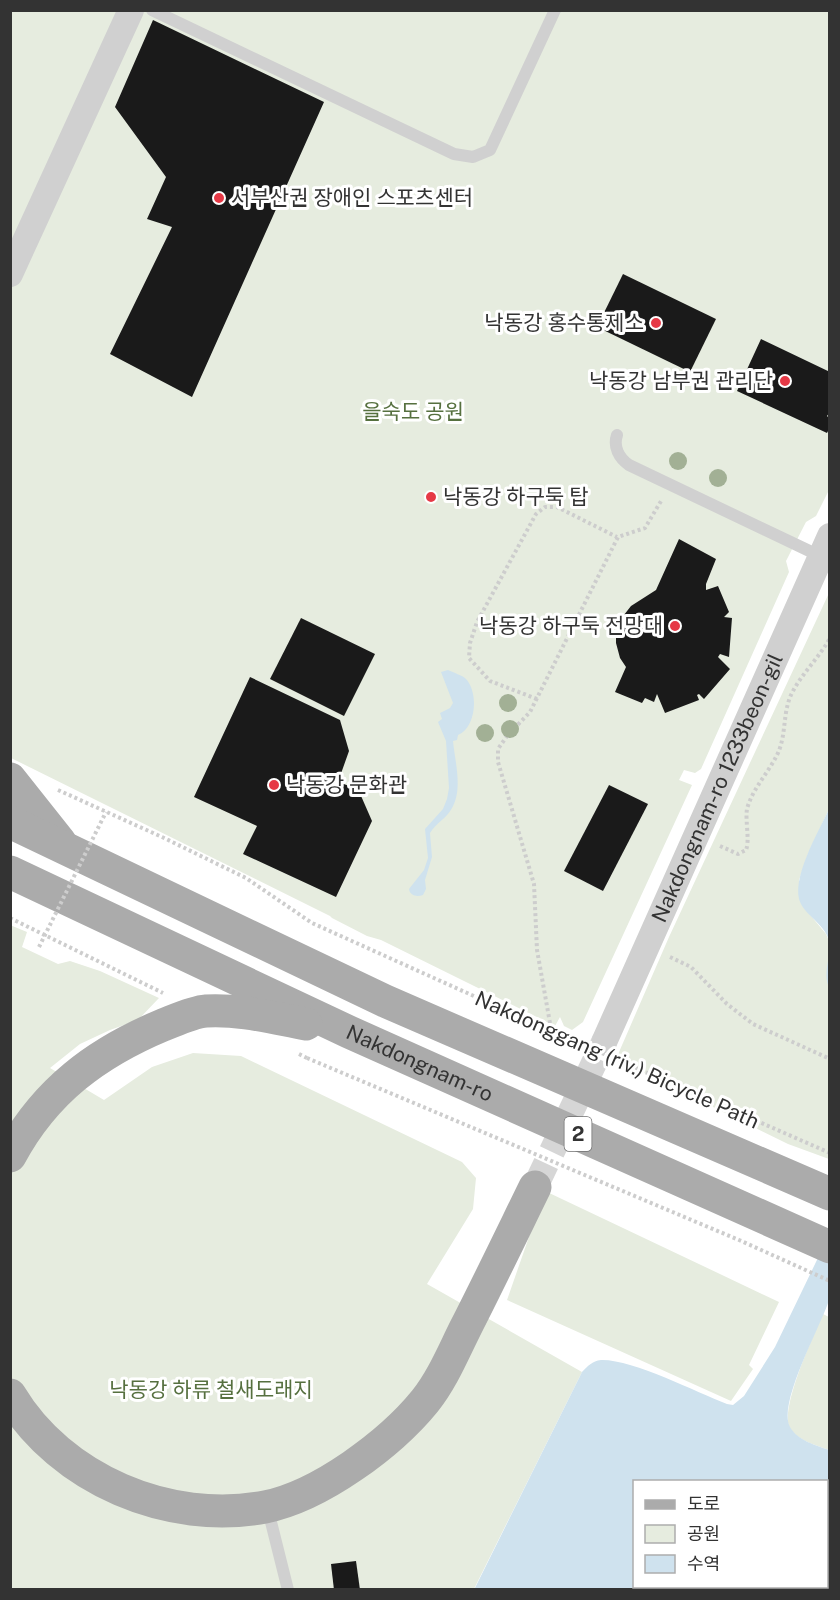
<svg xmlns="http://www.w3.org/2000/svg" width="840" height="1600" font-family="'Public Sans','Noto Sans KR',sans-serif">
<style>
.green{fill:#e6ecdf}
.water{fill:#cfe2ee;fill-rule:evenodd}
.building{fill:#1a1a1a}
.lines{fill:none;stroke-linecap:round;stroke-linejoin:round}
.street-tunnel{stroke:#d6d6d6;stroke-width:26;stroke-dasharray:26 13;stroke-linecap:butt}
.path{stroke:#cdcdcd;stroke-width:4;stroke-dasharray:3 3;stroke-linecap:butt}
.lane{stroke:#d0d0d0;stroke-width:12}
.street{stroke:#d0d0d0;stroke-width:26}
.primary{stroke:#ababab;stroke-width:33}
.path-bridge{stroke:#cdcdcd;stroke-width:4;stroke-dasharray:3 3;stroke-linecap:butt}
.tree{fill:#a2b095}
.poi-dot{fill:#e63946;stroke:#fff;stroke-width:2}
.labels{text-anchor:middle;stroke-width:6;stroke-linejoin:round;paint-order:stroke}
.shield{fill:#fff;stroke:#707070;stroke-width:1.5}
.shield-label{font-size:20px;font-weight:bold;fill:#333}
.poi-label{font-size:21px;fill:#333;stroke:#fff;text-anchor:start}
.park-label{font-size:21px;fill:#56703f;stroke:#fff}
.street-label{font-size:21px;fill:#333;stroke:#fff}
</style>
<rect width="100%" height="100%" fill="#fff"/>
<g class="green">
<path d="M 11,11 L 829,11 L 829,490 L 816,516 L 806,522 L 786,561 L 789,572 L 701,769 L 695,773 L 684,770 L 679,780 L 692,785 L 583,1022 L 572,1030 L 564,1026 L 560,1017 L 555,1026 L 381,940 L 367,936 L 332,918 L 330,916 L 11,758 Z"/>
<path d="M 829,593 L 829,809 L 808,854 L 799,880 L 802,905 L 826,934 L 829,941 L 828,983 L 830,987 L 829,1159 L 788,1144 L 616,1059 L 669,937 Z"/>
<path d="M 10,925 L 27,932 L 22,947 L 58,964 L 70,961 L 100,971 L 159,998 L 138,1020 L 110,1030 L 80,1044 L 50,1068 L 104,1100 L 152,1067 L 193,1053 L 241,1056 L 462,1162 L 476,1178 L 473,1209 L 427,1284 L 582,1372 L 474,1589 L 11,1589 Z"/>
<path d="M 545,1191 L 779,1302 L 749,1365 L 753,1369 L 731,1401 L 507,1300 Z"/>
<path d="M 823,1314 L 829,1317 L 829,1450 C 816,1445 798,1441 790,1428 C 779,1410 814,1334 823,1314 Z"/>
</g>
<g class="water">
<path d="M 448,670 C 454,673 462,675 466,679 C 479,693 476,728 458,735 L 457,740 L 453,741 C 455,762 463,789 452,808 C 447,818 436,823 430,833 L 432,857 L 425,880 L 426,889 L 423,895 C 417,897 410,896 409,889 L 424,870 L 428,858 L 425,829 L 443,809 L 447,799 L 449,788 L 446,741 L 438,722 L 442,719 L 440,713 L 450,708 L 453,703 L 441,672 Z"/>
<path d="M 829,809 L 829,987 C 822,972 832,957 829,941 C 826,926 808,917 801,904 C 789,881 819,831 829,809 Z"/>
<path d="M 829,1235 C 829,1252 833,1286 829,1300 C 821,1326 777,1404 790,1427 C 798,1441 816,1445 829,1450 L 829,1589 L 474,1590 L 582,1372 C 588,1366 592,1361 601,1360 C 632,1359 696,1392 727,1404 L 733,1405 L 744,1396 L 775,1347 ZM 634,1482 L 826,1482 L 826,1586 L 634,1586 Z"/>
</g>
<g class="building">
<path d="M 153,20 L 324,102 L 192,397 L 110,354 L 172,227 L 147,219 L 166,177 L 115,107 Z"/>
<path d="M 623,274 L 716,319 L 690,372 L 597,327 Z"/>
<path d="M 761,339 L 830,372 L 830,412 L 827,416 L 830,419 L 830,427 L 827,433 L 737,391 Z"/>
<path d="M 679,539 L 716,559 L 706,584 L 706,590 L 718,586 L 729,612 L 724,617 L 732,618 L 729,657 L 720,654 L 718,657 L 730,669 L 704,699 L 699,694 L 697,695 L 699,700 L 665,713 L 657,694 L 654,702 L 645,698 L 642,703 L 615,692 L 626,667 L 620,658 L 616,643 L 616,633 L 620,620 L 631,606 L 656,590 Z"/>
<path d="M 301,618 L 375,654 L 344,716 L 270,679 Z"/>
<path d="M 250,677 L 340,720 L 349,751 L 338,782 L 358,789 L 372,821 L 336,897 L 243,854 L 257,826 L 194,797 Z"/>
<path d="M 609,785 L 648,804 L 603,891 L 564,871 Z"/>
<path d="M 356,1561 L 360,1590 L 334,1590 L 331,1564 Z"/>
</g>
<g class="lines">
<path class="street-tunnel" d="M 535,1187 L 605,1040"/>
<g class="path">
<path d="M 537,699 L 490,681 L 469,658 L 470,643 L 477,622 L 536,514 L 545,507 L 557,507 L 617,537"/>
<path d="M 58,790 L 162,837 L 246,878 L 312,923 L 547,1029 L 550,1023 L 537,950 L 534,884 L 498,762 L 498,749 L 507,736 L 530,712 L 618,537 L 645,528 L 661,501"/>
<path d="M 720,846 L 738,854 L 746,850 C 750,840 745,821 747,809 C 752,790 767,774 776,757 C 787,737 782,715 791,695 C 801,674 819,658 830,638"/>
<path d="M 10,918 L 163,993"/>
<path d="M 670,957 L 691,967 L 727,1004 L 753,1024 L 830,1059"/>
<path d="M 299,1054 L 307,1058"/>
</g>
<g class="lane">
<path d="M 152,10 L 454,154 L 473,157 L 490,150 L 555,10"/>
<path d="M 617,435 C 613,447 619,458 629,465 L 820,556"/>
<path d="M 267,1506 L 288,1590"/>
</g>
<g class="street">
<path d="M 10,274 L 131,10"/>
<path id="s1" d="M 605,1040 L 830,536"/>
</g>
<g class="primary">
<path d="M 10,779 L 60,842"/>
<path d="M 10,822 L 385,1001 L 830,1194"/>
<path id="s2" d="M 10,872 L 349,1032 L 830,1247"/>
<path d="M 10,1156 C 45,1091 96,1053 163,1025 C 176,1020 193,1012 206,1011 C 240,1009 273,1018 306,1024"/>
<path d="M 10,1395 C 61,1480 169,1525 265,1507 C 320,1496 390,1444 425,1401 C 442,1380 453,1353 465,1329 C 489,1282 512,1234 535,1187"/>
</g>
<g class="path-bridge">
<path d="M 39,947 L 106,812"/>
<path d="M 547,1029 L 830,1153"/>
<path d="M 307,1058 L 739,1240 L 830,1281"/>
</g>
</g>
<g class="tree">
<circle cx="678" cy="461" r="9"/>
<circle cx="718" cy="478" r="9"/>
<circle cx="508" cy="703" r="9"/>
<circle cx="510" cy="729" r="9"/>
<circle cx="485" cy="733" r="9"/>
</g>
<g class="poi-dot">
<circle cx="219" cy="198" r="6"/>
<circle cx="656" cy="323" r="6"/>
<circle cx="785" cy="381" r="6"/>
<circle cx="431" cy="497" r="6"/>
<circle cx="675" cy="626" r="6"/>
<circle cx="274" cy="785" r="6"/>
</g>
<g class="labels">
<rect class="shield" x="564.5" y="1117" width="27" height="34" rx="4.5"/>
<g class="shield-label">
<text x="578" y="1141">2</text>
</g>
<g class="poi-label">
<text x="231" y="205">서부산권 장애인 스포츠센터</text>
<text x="644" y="330" text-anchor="end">낙동강 홍수통제소</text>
<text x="773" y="388" text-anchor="end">낙동강 남부권 관리단</text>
<text x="443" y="504">낙동강 하구둑 탑</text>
<text x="663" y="633" text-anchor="end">낙동강 하구둑 전망대</text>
<text x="286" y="792">낙동강 문화관</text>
</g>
<g class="park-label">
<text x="413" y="419">을숙도 공원</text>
<text x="211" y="1397">낙동강 하류 철새도래지</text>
</g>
<g class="street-label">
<text dy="7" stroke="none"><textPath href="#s1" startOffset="276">Nakdongnam-ro 1233beon-gil</textPath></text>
<text transform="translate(617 1060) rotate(24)" y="7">Nakdonggang (riv.) Bicycle Path</text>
<text dy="7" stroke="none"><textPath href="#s2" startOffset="452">Nakdongnam-ro</textPath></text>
</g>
</g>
<rect width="840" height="1600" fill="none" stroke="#333333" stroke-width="24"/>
<rect x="633" y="1480" width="195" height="108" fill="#ffffff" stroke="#adadad" stroke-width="1.5"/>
<rect x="645" y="1500" width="30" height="9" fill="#ababab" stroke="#adadad" stroke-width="1.5"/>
<text x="687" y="1510" font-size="18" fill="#333333">도로</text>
<rect x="645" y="1525" width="30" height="18" fill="#e6ecdf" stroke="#adadad" stroke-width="1.5"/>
<text x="687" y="1540" font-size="18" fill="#333333">공원</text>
<rect x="645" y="1555" width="30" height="18" fill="#cfe2ee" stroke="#adadad" stroke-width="1.5"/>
<text x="687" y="1570" font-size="18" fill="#333333">수역</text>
</svg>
